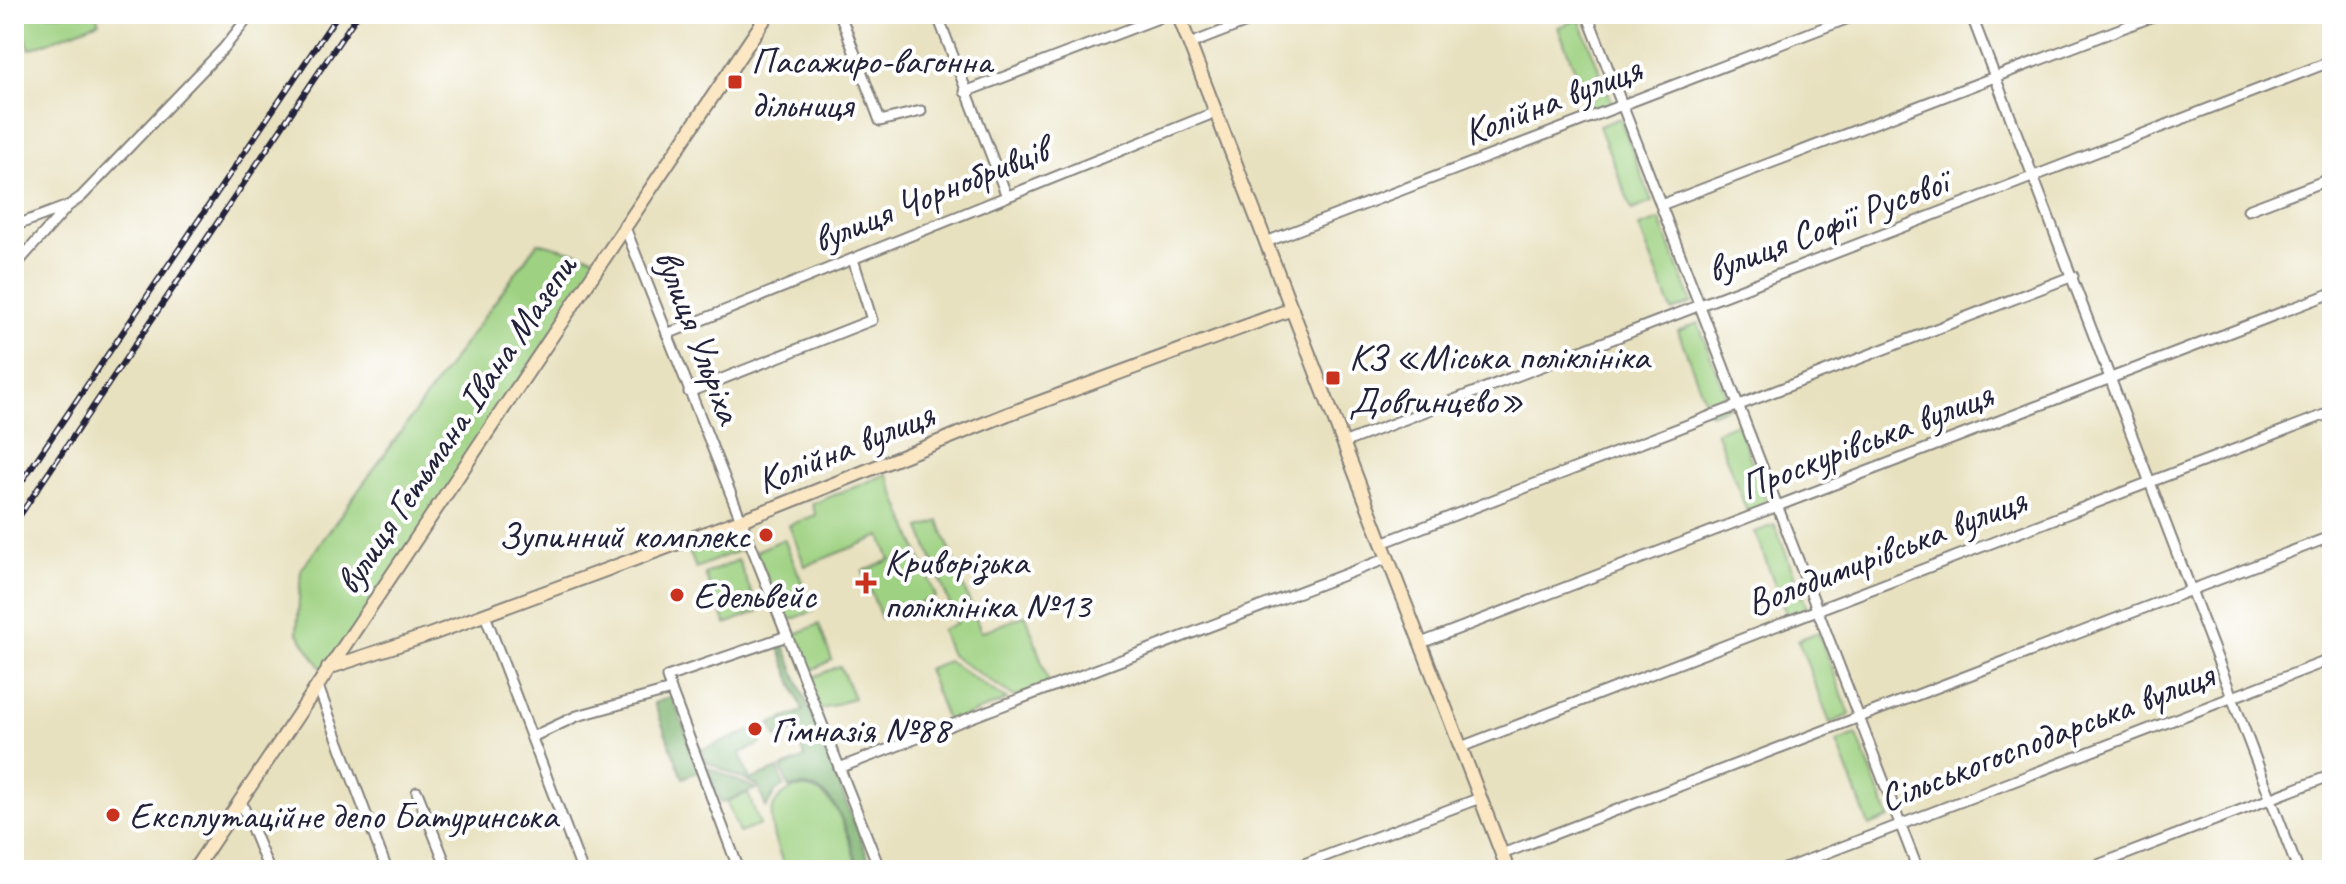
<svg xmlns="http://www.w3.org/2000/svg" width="2346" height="884" font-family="Caveat,sans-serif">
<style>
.green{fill:#9ed181;stroke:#607a5e;stroke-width:2}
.forest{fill:#7eb36f;stroke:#506a55;stroke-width:2}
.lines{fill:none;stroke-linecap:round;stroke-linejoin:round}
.street-casing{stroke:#85827d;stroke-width:13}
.secondary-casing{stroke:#85827d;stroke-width:16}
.street{stroke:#fff;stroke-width:9}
.secondary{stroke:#fbe7c3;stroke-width:12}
.rail-casing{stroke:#22223b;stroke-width:6}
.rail{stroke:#fff;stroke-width:3;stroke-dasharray:9;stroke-linecap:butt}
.poi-dot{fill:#c8321e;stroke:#fff;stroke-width:3}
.labels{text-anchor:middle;stroke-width:8;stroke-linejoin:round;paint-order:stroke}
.poi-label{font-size:38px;fill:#22223b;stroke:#fff;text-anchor:start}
.street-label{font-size:38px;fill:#22223b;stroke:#fff}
</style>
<rect width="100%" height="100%" fill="#fff"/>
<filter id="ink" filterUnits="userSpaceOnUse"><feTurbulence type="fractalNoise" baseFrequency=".0125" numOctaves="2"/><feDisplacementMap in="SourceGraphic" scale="16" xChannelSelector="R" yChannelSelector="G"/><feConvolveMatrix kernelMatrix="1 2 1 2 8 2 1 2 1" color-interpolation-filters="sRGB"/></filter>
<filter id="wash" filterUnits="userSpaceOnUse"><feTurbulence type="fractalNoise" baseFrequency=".006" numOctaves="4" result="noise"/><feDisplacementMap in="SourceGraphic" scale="32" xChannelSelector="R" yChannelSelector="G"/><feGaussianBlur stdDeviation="1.8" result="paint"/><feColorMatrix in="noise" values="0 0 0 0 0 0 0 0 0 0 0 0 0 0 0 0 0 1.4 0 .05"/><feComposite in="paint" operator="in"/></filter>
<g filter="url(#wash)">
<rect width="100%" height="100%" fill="#e8e1bf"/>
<g class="green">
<path d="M 16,14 L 96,14 L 99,22 L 30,49 Z"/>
<path d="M 1579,19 L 1612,102 L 1591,110 L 1558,27 Z"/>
<path d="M 1620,118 L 1652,202 L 1632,210 L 1599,126 Z"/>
<path d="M 1660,220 L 1692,303 L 1672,311 L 1639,227 Z"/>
<path d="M 538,242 L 602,259 L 326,675 L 297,632 L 301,570 Z"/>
<path d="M 1698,323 L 1730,406 L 1710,414 L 1678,331 Z"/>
<path d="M 1737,423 L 1769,507 L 1748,514 L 1716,431 Z"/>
<path d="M 887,474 L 936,597 L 881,618 L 863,571 L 890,560 L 881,536 L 805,566 L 789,525 L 816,515 L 812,504 Z"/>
<path d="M 939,521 L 981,632 L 1026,615 L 1049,684 L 1015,697 L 951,655 L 941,630 L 957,623 L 920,528 Z"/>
<path d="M 1775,525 L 1807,608 L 1787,616 L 1755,532 Z"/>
<path d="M 735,529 L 743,549 L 696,568 L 688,549 Z"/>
<path d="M 784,539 L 814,611 L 785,622 L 756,551 Z"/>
<path d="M 738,560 L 759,611 L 726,624 L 705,574 Z"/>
<path d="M 819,624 L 832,660 L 806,673 L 791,636 Z"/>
<path d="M 1818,632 L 1850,715 L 1830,723 L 1798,640 Z"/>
<path d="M 948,661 L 1007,700 L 948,723 L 927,669 Z"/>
<path d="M 840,666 L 854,698 L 820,710 L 808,679 Z"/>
<path d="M 1857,735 L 1889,818 L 1869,826 L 1837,742 Z"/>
<path d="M 796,788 C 839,783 848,839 859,870 L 786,870 C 775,841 755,802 796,788 Z"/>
<path d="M 748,793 L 760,825 L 739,833 L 727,801 Z"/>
</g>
<g class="forest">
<path d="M 783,643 L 873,870 L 860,870 C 847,836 837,774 789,788 L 781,768 L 805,758 L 794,731 L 777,738 L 770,724 L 803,711 L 778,645 Z"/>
<path d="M 672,696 L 700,771 L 683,778 L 654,703 Z"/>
<path d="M 756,729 L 761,744 L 740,753 L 750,780 L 778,769 L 784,786 L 776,791 L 766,808 L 758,786 L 707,762 L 702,749 Z"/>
<path d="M 707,767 L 756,789 L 721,803 Z"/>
</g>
</g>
<g filter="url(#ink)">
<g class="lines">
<g class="street-casing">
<g id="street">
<path d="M 840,14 L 880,121 L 921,111"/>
<path d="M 937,14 L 1006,194"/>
<path d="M 1587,14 L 1918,870"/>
<path d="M 1971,14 L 2298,870"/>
<path d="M 1190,44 L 1267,14"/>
<path d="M 965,92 L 1169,14"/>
<path d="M 1661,205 L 2159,14"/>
<path d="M 2248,210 L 2332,178"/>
<path d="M 624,225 L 880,870"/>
<path d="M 14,226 L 65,207"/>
<path d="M 1266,242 L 1859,14"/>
<path d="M 14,267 L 68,206 L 81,197 L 224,48 L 251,14"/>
<path d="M 667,334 L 1216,112"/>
<path d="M 689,392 L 872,320 L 853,259"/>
<path d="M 1343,443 L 2332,61"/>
<path d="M 1382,543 L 2073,276"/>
<path d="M 485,615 L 582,870"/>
<path d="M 1421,643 L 2332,293"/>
<path d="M 317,684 L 387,870"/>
<path d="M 671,690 L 667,677 L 787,636"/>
<path d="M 532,737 L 577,716 L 671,690 L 739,870"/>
<path d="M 1461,747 L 2332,412"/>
<path d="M 839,768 L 1388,558"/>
<path d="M 417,792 L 448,870"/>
<path d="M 240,799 L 269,870"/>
<path d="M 1502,854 L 2332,536"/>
<path d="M 427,870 L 445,863"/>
<path d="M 1288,870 L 1480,798"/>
<path d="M 1782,870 L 2332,659"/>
<path d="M 2085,870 L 2332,775"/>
</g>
</g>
<g class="secondary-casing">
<g id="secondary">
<path d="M 1178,14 L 1508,870"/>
<path d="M 328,668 L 432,634 L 776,507 L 1008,414 L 1292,309"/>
<path d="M 194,870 L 768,14"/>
</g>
</g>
<use href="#street" class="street"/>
<use href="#secondary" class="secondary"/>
<g class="rail-casing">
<g id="rail">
<path d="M 14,493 L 338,14"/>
<path d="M 14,524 L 358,14"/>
</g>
</g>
<use href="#rail" class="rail"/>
</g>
</g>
<g class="poi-dot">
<rect x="727" y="74" width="16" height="16" rx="4"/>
<rect x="1325" y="370" width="16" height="16" rx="4"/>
<circle cx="766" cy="535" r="8"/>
<path d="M862 571h8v8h8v8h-8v8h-8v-8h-8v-8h8z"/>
<circle cx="677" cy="595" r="8"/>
<circle cx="755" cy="729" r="8"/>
<circle cx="113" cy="815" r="8"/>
</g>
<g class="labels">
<g class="poi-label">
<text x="751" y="73">Пасажиро-вагонна<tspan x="751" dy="44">дільниця</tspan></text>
<text x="1349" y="369">КЗ «Міська поліклініка<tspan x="1349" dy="44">Довгинцево»</tspan></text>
<text x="750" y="548" text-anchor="end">Зупинний комплекс</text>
<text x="884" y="574">Криворізька<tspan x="884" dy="44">поліклініка №13</tspan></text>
<text x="693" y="608">Едельвейс</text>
<text x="771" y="742">Гімназія №88</text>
<text x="129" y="828">Експлутаційне депо Батуринська</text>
</g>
<g class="street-label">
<text transform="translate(1552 100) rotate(-21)" y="13">Колійна вулиця</text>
<text transform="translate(930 194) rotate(-22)" y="13">вулиця Чорнобривців</text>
<text transform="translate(1827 225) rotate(-21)" y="13">вулиця Софії Русової</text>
<text transform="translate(699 336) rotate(69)" y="13">вулиця Ульріха</text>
<text transform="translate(455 424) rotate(-56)" y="13">вулиця Гетьмана Івана Мазепи</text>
<text transform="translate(1866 440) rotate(-21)" y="13">Проскурівська вулиця</text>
<text transform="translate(845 447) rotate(-22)" y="13">Колійна вулиця</text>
<text transform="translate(1886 551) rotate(-21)" y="13">Володимирівська вулиця</text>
<text transform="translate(2046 736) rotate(-21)" y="13">Сільськогосподарська вулиця</text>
</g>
</g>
<rect width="2346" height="884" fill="none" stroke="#fff" stroke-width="48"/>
</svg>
